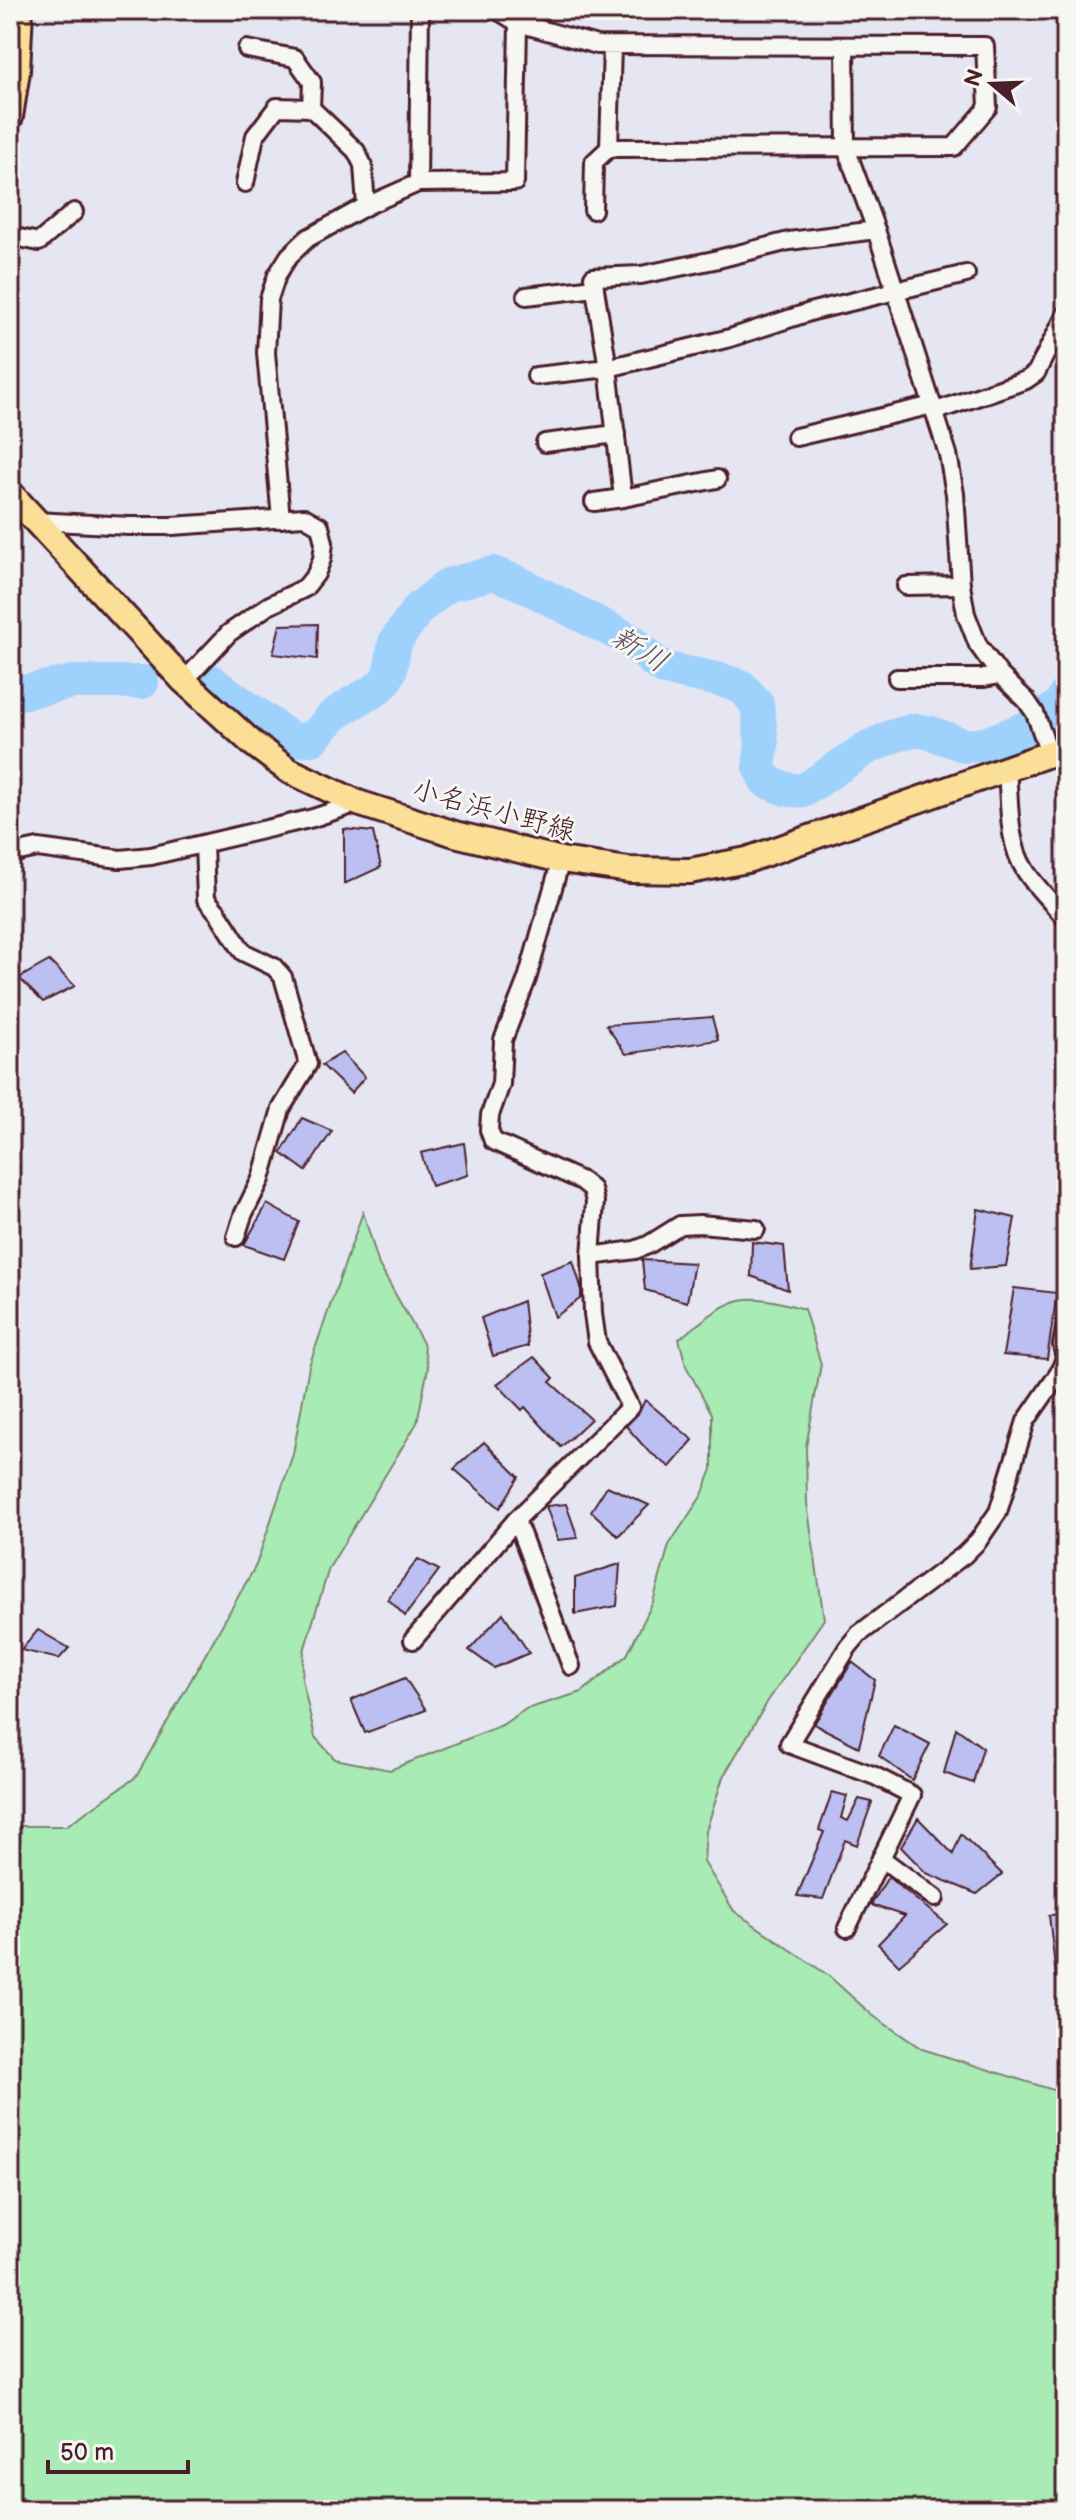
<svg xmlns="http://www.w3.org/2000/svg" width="1076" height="2520" font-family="'Balsamiq Sans','Klee One',sans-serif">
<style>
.green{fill:#a9ebb4;stroke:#7a8570;stroke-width:2}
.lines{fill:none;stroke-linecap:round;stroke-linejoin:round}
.river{stroke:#9ed2fc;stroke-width:34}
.building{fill:#bcbff1;stroke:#4a1f2b;stroke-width:2}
.street-casing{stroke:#4a1f2b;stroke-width:22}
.primary-casing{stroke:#4a1f2b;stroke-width:30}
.street{stroke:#f6f6f2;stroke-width:16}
.primary{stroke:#fbdf96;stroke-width:24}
.labels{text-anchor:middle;stroke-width:6;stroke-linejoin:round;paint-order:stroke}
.street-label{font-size:28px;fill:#4a1f2b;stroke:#f6f6f2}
.water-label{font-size:30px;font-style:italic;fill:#5f4c5f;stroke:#f6f6f2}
</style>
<rect width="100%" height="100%" fill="#e5e6f2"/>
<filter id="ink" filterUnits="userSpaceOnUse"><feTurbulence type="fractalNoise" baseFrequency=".0125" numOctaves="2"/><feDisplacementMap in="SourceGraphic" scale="16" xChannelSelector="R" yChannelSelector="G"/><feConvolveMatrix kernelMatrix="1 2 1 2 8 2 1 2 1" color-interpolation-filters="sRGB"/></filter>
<g filter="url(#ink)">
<path class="green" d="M 363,1212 L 379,1265 L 423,1343 L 428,1368 L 417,1423 L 329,1568 L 304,1651 L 302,1679 L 315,1737 L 335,1759 L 390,1770 L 502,1725 L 526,1709 L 582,1692 L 627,1655 L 653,1602 L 669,1545 L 702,1495 L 712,1469 L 712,1414 L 686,1366 L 679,1339 C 732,1298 737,1289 804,1309 L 821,1364 L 806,1447 L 807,1503 L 824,1619 L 768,1701 L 723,1777 L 706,1831 L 704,1862 L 734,1911 L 829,1976 L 872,2015 L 922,2049 L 1066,2094 L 1066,2510 L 10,2510 L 10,1826 L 66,1826 L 136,1777 L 256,1565 L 293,1454 L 309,1366 Z"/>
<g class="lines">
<g class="river">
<path d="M 209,680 L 293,740 L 312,739 L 334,715 L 357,700 L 374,691 L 385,682 L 390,671 L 395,642 L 418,609 L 448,585 L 493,573 L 517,582 L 632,641 L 653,661 L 666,669 L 721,680 L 742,687 L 757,704 L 762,745 L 759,767 L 766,781 L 785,789 L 803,791 L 867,748 L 893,736 L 914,730 L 931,733 L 966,746 L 985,744 L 1026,728 L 1060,705 L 1066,694"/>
<path d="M 10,695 L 73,682 L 142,682"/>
</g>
</g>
<g class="building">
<path d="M 318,624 L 317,659 L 273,654 L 280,625 Z"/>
<path d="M 344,829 L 373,832 L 381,867 L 344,884 Z"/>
<path d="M 49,961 L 75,986 L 43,1002 L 19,978 Z"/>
<path d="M 712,1017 L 718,1040 L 626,1054 L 606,1025 Z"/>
<path d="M 342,1053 L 365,1077 L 351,1093 L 322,1065 Z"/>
<path d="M 302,1118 L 332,1131 L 306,1171 L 281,1153 Z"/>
<path d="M 464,1143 L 468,1175 L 431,1186 L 421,1153 Z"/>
<path d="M 267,1204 L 299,1222 L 284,1259 L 244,1245 Z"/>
<path d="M 978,1209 L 1015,1218 L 1006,1266 L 970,1269 Z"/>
<path d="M 752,1242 L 784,1246 L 788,1290 L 751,1276 Z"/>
<path d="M 642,1260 L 694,1263 L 687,1302 L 645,1290 Z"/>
<path d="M 573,1261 L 581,1287 L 581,1298 L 555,1317 L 540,1273 Z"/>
<path d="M 1014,1288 L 1057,1293 L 1047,1359 L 1003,1355 Z"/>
<path d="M 523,1301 L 528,1346 L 493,1356 L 481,1318 Z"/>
<path d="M 534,1357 L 554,1378 L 550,1382 L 591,1419 L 561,1447 L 525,1407 L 522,1410 L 497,1384 Z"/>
<path d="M 645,1400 L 693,1440 L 670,1467 L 648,1451 L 626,1426 L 638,1414 Z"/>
<path d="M 484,1442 L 519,1477 L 500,1508 L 454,1469 Z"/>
<path d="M 607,1486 L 649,1505 L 618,1536 L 591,1511 Z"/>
<path d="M 566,1504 L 578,1538 L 558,1540 L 546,1506 Z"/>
<path d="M 418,1559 L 439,1570 L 405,1616 L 388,1599 Z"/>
<path d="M 620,1564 L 617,1606 L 575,1614 L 575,1578 Z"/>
<path d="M 503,1613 L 529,1653 L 494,1668 L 469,1650 Z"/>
<path d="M 38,1630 L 69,1648 L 59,1659 L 21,1650 Z"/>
<path d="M 852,1662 L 875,1680 L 859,1747 L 814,1724 Z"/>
<path d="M 405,1678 L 426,1710 L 365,1733 L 351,1700 Z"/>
<path d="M 894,1725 L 930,1744 L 912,1780 L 879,1756 Z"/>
<path d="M 956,1728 L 983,1748 L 973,1783 L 944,1773 Z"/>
<path d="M 832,1792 L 847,1796 L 841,1818 L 848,1821 L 859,1799 L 872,1802 L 857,1845 L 845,1840 L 823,1899 L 797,1896 L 824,1832 L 819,1830 Z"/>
<path d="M 918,1818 L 953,1854 L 961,1834 L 1002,1874 L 977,1894 L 926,1873 L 901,1847 Z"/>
<path d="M 888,1877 L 947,1924 L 899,1965 L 878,1944 L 905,1916 L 871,1905 Z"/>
<path d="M 1066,1914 L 1066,1976 L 1056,1977 L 1049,1915 Z"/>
</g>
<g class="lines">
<g class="street-casing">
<g id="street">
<path d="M 497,10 L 518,23 L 597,45 L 985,46 L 988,107 L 954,147 L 609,148 L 612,46"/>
<path d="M 845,46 L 846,148 L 876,230 L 948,454 L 955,494 L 961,585 L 966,614 L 978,645 L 1000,675 L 1026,700 L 1035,713 L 1050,755"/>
<path d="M 247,49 L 295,58 L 312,82 L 311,108 L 356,151 L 363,165 L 366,206"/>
<path d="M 245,183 L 255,136 L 277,107 L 311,108"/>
<path d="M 418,183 L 515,182 L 518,23"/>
<path d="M 593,210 L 594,162 L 609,148"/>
<path d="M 10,236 L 39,242 L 74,212"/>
<path d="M 526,296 L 595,288"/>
<path d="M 536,376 L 608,368 L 593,277 L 641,275 L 714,260 L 789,241 L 876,230"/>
<path d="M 936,411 L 1026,380 L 1036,373 L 1066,314"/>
<path d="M 796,437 L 933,405"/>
<path d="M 545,443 L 616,434"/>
<path d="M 717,479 L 623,498 L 608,368 L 730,338 L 813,311 L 966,274"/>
<path d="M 594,502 L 623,498"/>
<path d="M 281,519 L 266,353 L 269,299 L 277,275 L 289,256 L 308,238 L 366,206 L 418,183 L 420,10"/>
<path d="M 36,521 L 129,526 L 172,526 L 304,517 L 320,526 L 324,543 L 322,559 L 316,574 L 305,588 L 268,606 L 229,633 L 184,681"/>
<path d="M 906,586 L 961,585"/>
<path d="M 897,678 L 984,678 L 1000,675"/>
<path d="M 1007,770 C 1010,802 1007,842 1025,870 C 1036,888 1053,903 1066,919"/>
<path d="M 204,844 L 206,899 L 218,913 L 243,952 L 274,967 L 283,977 L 308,1064 L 281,1109 L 261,1179 L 243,1215 L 236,1237"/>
<path d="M 10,854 L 38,848 L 120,859 L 151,856 L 313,818 L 358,803"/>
<path d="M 591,1256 L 635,1250 L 648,1245 L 680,1225 L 700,1224 L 756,1229"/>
<path d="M 516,1520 L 571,1666"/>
<path d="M 413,1640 L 516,1520 L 630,1407 L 597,1342 L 593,1314 L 591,1256 L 595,1202 L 592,1189 L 582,1181 L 493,1141 L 489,1130 L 490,1115 L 501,1084 L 503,1040 L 527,979 L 561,860"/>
<path d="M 881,1858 L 935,1898"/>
<path d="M 847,1928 L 912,1795 L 875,1776 L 789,1744 L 848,1647 L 859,1634 L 964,1555 L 978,1541 L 998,1512 L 1026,1421 L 1059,1373 L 1065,1358 L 1062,1345 L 1066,1324"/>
</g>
</g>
<g class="primary-casing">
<g id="primary">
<path d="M 10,117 L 17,71 L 20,10"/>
<path d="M 10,493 L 184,681 L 251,742 L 288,770 L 358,803 L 455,834 L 561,860 L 629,870 L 690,871 L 747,860 L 1066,748"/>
</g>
</g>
<use href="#street" class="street"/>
<use href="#primary" class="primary"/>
</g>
</g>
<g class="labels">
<g class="street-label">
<text transform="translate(494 809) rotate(15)" y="10">小名浜小野線</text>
</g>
<g class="water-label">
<text transform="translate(640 649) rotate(31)" y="10">新川</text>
</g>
</g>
<rect width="1076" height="2520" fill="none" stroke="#f6f6f2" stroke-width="40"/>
<rect x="20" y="20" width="1036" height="2480" fill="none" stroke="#4a1f2b" stroke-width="3" filter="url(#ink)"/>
<g transform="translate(992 84) rotate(289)" stroke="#f6f6f2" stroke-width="6" paint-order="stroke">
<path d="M0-6L14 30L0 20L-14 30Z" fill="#4a1f2b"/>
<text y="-12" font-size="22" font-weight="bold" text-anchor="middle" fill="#4a1f2b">N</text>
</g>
<path d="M48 2460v12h140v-12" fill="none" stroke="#4a1f2b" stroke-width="4"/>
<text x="60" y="2460" font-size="24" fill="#4a1f2b" stroke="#f6f6f2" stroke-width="6" paint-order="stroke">50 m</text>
</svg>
